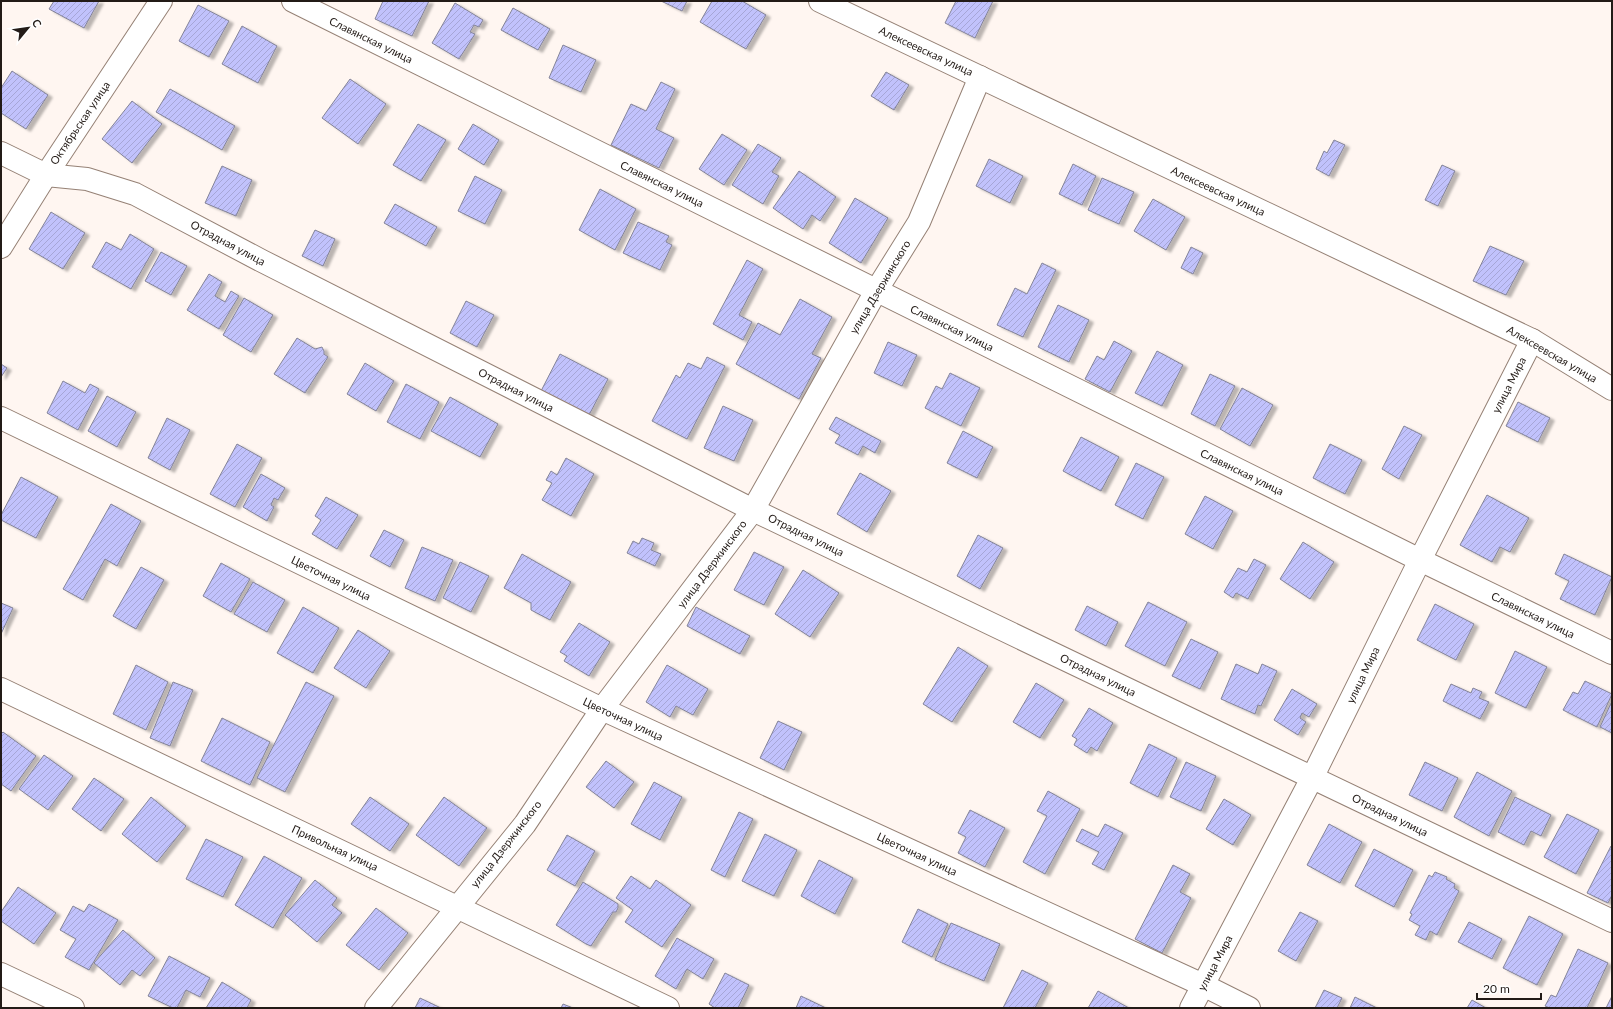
<svg xmlns="http://www.w3.org/2000/svg" width="1613" height="1009" font-family="Lato,sans-serif">
<style>
.building{fill:url(#building-hatch);stroke:#838397;filter:url(#shadow)}
.lines{fill:none;stroke-linecap:round;stroke-linejoin:round}
.minor-casing{stroke:#958175;stroke-width:24}
.minor{stroke:#fff;stroke-width:22}
.labels{text-anchor:middle;stroke-width:3;stroke-linejoin:round;paint-order:stroke}
.street-label{font-size:11px;fill:#231b17;stroke:#fff}
</style>
<defs>
<pattern id="building-hatch" width="6" height="6" patternUnits="userSpaceOnUse"><rect width="6" height="6" fill="#c1c2fc"/><path d="M-1 1l2-2M0 6l6-6M5 7l2-2" fill="none" stroke="#a6a6d7"/></pattern>
<filter id="shadow"><feDropShadow dx="4.5" dy="2.5" stdDeviation="1" flood-color="#0004"/></filter>
</defs>
<rect width="100%" height="100%" fill="#fff6f1"/>
<g class="building">
<path d="M 54,1 L 99,1 L 84,28 L 49,9 Z"/>
<path d="M 383,1 L 429,1 L 412,36 L 375,19 Z"/>
<path d="M 661,1 L 687,1 L 682,11 Z"/>
<path d="M 712,1 L 742,1 L 766,15 L 746,49 L 700,22 Z"/>
<path d="M 956,1 L 993,1 L 975,38 L 945,23 Z"/>
<path d="M 455,3 L 483,20 L 479,27 L 474,25 L 470,32 L 475,34 L 459,59 L 432,43 Z"/>
<path d="M 198,5 L 229,21 L 209,57 L 179,41 Z"/>
<path d="M 513,8 L 550,29 L 538,50 L 501,30 Z"/>
<path d="M 242,26 L 277,46 L 258,83 L 222,64 Z"/>
<path d="M 563,45 L 596,60 L 581,92 L 549,78 Z"/>
<path d="M 12,71 L 48,95 L 26,129 L 1,113 L 1,88 Z"/>
<path d="M 886,72 L 909,85 L 894,110 L 871,96 Z"/>
<path d="M 350,79 L 386,104 L 358,144 L 322,118 Z"/>
<path d="M 661,82 L 675,89 L 656,129 L 674,138 L 659,168 L 611,145 L 631,104 L 646,111 Z"/>
<path d="M 170,89 L 235,126 L 222,150 L 156,112 Z"/>
<path d="M 132,101 L 162,124 L 132,163 L 102,139 Z"/>
<path d="M 418,124 L 446,140 L 421,181 L 393,165 Z"/>
<path d="M 473,124 L 499,140 L 484,165 L 458,149 Z"/>
<path d="M 722,134 L 747,150 L 724,185 L 699,169 Z"/>
<path d="M 1334,140 L 1345,145 L 1329,176 L 1316,169 L 1324,151 L 1327,153 Z"/>
<path d="M 758,144 L 781,158 L 772,172 L 779,176 L 763,204 L 732,185 Z"/>
<path d="M 989,159 L 1023,176 L 1010,203 L 976,186 Z"/>
<path d="M 1073,164 L 1096,176 L 1082,205 L 1059,194 Z"/>
<path d="M 1442,165 L 1455,171 L 1438,206 L 1425,200 Z"/>
<path d="M 222,166 L 252,180 L 236,216 L 205,203 Z"/>
<path d="M 799,171 L 836,197 L 820,221 L 812,215 L 803,229 L 773,208 Z"/>
<path d="M 475,176 L 502,190 L 485,224 L 458,211 Z"/>
<path d="M 1102,178 L 1134,192 L 1119,224 L 1088,210 Z"/>
<path d="M 600,189 L 636,209 L 615,250 L 579,230 Z"/>
<path d="M 855,198 L 888,218 L 861,263 L 829,243 Z"/>
<path d="M 1153,199 L 1185,217 L 1166,250 L 1134,231 Z"/>
<path d="M 395,204 L 437,227 L 426,246 L 384,223 Z"/>
<path d="M 51,212 L 85,233 L 63,269 L 29,249 Z"/>
<path d="M 638,222 L 669,236 L 666,242 L 672,245 L 660,270 L 623,253 Z"/>
<path d="M 315,230 L 335,239 L 323,266 L 302,256 Z"/>
<path d="M 130,234 L 154,249 L 131,289 L 92,267 L 106,242 L 121,250 Z"/>
<path d="M 1490,246 L 1524,261 L 1506,295 L 1473,281 Z"/>
<path d="M 1191,247 L 1203,253 L 1193,274 L 1181,268 Z"/>
<path d="M 161,252 L 187,266 L 171,295 L 145,281 Z"/>
<path d="M 747,260 L 763,269 L 739,315 L 752,322 L 743,340 L 713,324 Z"/>
<path d="M 1042,263 L 1056,270 L 1023,337 L 997,325 L 1015,288 L 1027,294 Z"/>
<path d="M 209,274 L 222,282 L 215,296 L 225,302 L 231,291 L 239,296 L 219,329 L 187,310 Z"/>
<path d="M 244,298 L 273,315 L 251,352 L 223,335 Z"/>
<path d="M 800,299 L 832,317 L 812,354 L 821,358 L 799,399 L 736,364 L 758,323 L 780,335 Z"/>
<path d="M 466,301 L 494,315 L 477,347 L 450,333 Z"/>
<path d="M 1058,305 L 1089,320 L 1069,362 L 1038,347 Z"/>
<path d="M 297,338 L 315,349 L 322,347 L 324,351 L 324,354 L 328,357 L 305,393 L 274,374 Z"/>
<path d="M 1114,341 L 1132,351 L 1110,392 L 1085,379 L 1097,356 L 1104,360 Z"/>
<path d="M 888,342 L 917,355 L 902,386 L 874,373 Z"/>
<path d="M 1157,351 L 1183,365 L 1162,406 L 1135,393 Z"/>
<path d="M 560,354 L 608,379 L 589,415 L 541,391 Z"/>
<path d="M 707,357 L 725,366 L 687,439 L 652,421 L 676,375 L 680,378 L 688,363 L 701,369 Z"/>
<path d="M 365,363 L 394,381 L 376,411 L 347,394 Z"/>
<path d="M 1,364 L 7,368 L 1,377 Z"/>
<path d="M 950,373 L 980,388 L 961,426 L 925,408 L 936,386 L 942,389 Z"/>
<path d="M 1210,374 L 1235,386 L 1215,426 L 1191,414 Z"/>
<path d="M 63,381 L 85,393 L 90,384 L 99,389 L 78,430 L 47,413 Z"/>
<path d="M 406,384 L 439,402 L 420,439 L 387,422 Z"/>
<path d="M 1242,388 L 1273,405 L 1250,446 L 1220,429 Z"/>
<path d="M 107,396 L 136,412 L 117,447 L 88,431 Z"/>
<path d="M 450,397 L 498,424 L 480,457 L 431,431 Z"/>
<path d="M 1518,402 L 1550,418 L 1538,442 L 1506,426 Z"/>
<path d="M 723,406 L 753,420 L 734,461 L 704,448 Z"/>
<path d="M 836,417 L 881,441 L 875,453 L 863,446 L 858,455 L 835,443 L 840,435 L 829,429 Z"/>
<path d="M 167,418 L 190,430 L 170,470 L 148,458 Z"/>
<path d="M 1404,426 L 1422,435 L 1399,479 L 1382,469 Z"/>
<path d="M 963,431 L 993,447 L 977,478 L 947,463 Z"/>
<path d="M 1081,437 L 1119,457 L 1101,491 L 1063,471 Z"/>
<path d="M 237,444 L 262,458 L 235,507 L 210,494 Z"/>
<path d="M 1330,444 L 1362,460 L 1345,494 L 1313,478 Z"/>
<path d="M 566,458 L 594,474 L 571,516 L 542,500 L 552,483 L 546,480 L 551,471 L 557,475 Z"/>
<path d="M 1136,463 L 1164,477 L 1143,519 L 1115,505 Z"/>
<path d="M 860,473 L 891,491 L 867,532 L 837,514 Z"/>
<path d="M 261,474 L 285,488 L 278,500 L 274,498 L 271,505 L 274,507 L 267,521 L 243,507 Z"/>
<path d="M 21,477 L 58,497 L 36,538 L 1,520 L 1,515 Z"/>
<path d="M 1487,495 L 1529,518 L 1510,552 L 1500,547 L 1492,562 L 1460,545 Z"/>
<path d="M 1205,496 L 1233,511 L 1213,549 L 1185,534 Z"/>
<path d="M 326,497 L 358,515 L 337,549 L 312,534 L 321,520 L 315,516 Z"/>
<path d="M 111,504 L 141,521 L 117,566 L 105,559 L 83,600 L 63,589 Z"/>
<path d="M 384,530 L 404,540 L 390,567 L 370,556 Z"/>
<path d="M 978,535 L 1003,548 L 980,589 L 957,576 Z"/>
<path d="M 642,538 L 654,543 L 651,550 L 661,554 L 655,566 L 627,553 L 633,541 L 639,544 Z"/>
<path d="M 1303,542 L 1334,562 L 1310,599 L 1280,579 Z"/>
<path d="M 422,547 L 453,560 L 435,601 L 405,588 Z"/>
<path d="M 754,552 L 784,567 L 764,605 L 734,590 Z"/>
<path d="M 522,554 L 571,582 L 550,620 L 531,610 L 531,603 L 504,588 Z"/>
<path d="M 1564,554 L 1612,577 L 1595,615 L 1560,599 L 1569,581 L 1555,574 Z"/>
<path d="M 1254,559 L 1266,565 L 1248,599 L 1236,593 L 1233,598 L 1224,592 L 1238,568 L 1247,572 Z"/>
<path d="M 460,562 L 489,576 L 471,612 L 443,598 Z"/>
<path d="M 221,563 L 250,579 L 231,612 L 203,596 Z"/>
<path d="M 141,567 L 164,580 L 136,629 L 113,616 Z"/>
<path d="M 803,570 L 839,593 L 810,637 L 775,614 Z"/>
<path d="M 253,582 L 285,600 L 267,632 L 234,614 Z"/>
<path d="M 1148,602 L 1187,622 L 1165,666 L 1125,646 Z"/>
<path d="M 1,603 L 13,608 L 1,634 Z"/>
<path d="M 1435,604 L 1474,624 L 1456,660 L 1417,640 Z"/>
<path d="M 1087,606 L 1118,622 L 1106,646 L 1075,630 Z"/>
<path d="M 303,607 L 339,628 L 313,673 L 277,653 Z"/>
<path d="M 696,607 L 750,636 L 740,654 L 687,626 Z"/>
<path d="M 579,623 L 610,642 L 589,676 L 564,661 L 567,656 L 560,652 Z"/>
<path d="M 358,630 L 390,651 L 366,688 L 334,668 Z"/>
<path d="M 1191,639 L 1218,652 L 1200,689 L 1172,676 Z"/>
<path d="M 958,647 L 988,666 L 952,722 L 923,704 Z"/>
<path d="M 1515,651 L 1547,667 L 1526,708 L 1495,693 Z"/>
<path d="M 1236,664 L 1258,674 L 1262,664 L 1277,671 L 1261,706 L 1258,705 L 1255,714 L 1221,699 Z"/>
<path d="M 136,665 L 168,682 L 146,730 L 113,714 Z"/>
<path d="M 667,665 L 708,689 L 693,715 L 676,706 L 670,717 L 646,702 Z"/>
<path d="M 1585,681 L 1612,694 L 1597,727 L 1563,710 L 1573,692 L 1578,694 Z"/>
<path d="M 173,682 L 193,690 L 170,746 L 150,738 Z"/>
<path d="M 306,682 L 334,696 L 285,792 L 257,778 Z"/>
<path d="M 1036,683 L 1064,700 L 1040,738 L 1013,722 Z"/>
<path d="M 1451,684 L 1471,693 L 1473,688 L 1482,692 L 1479,698 L 1489,702 L 1480,719 L 1443,701 Z"/>
<path d="M 1292,689 L 1317,704 L 1309,717 L 1302,713 L 1300,718 L 1306,722 L 1298,735 L 1274,720 Z"/>
<path d="M 1612,701 L 1612,733 L 1600,727 Z"/>
<path d="M 1089,708 L 1113,723 L 1097,751 L 1091,747 L 1087,753 L 1074,745 L 1077,739 L 1072,736 Z"/>
<path d="M 222,718 L 270,742 L 250,785 L 201,761 Z"/>
<path d="M 778,721 L 802,732 L 784,770 L 760,758 Z"/>
<path d="M 3,732 L 36,756 L 11,791 L 1,784 L 1,734 Z"/>
<path d="M 1149,744 L 1177,758 L 1158,797 L 1130,783 Z"/>
<path d="M 44,755 L 73,776 L 48,810 L 19,789 Z"/>
<path d="M 606,761 L 634,782 L 614,808 L 586,787 Z"/>
<path d="M 1186,762 L 1216,776 L 1201,811 L 1170,797 Z"/>
<path d="M 1425,762 L 1458,778 L 1442,811 L 1409,795 Z"/>
<path d="M 1477,772 L 1512,791 L 1489,836 L 1454,817 Z"/>
<path d="M 94,778 L 124,799 L 101,831 L 72,809 Z"/>
<path d="M 654,782 L 682,797 L 660,840 L 631,824 Z"/>
<path d="M 1048,791 L 1080,809 L 1045,874 L 1023,862 L 1047,816 L 1037,811 Z"/>
<path d="M 151,797 L 186,826 L 157,862 L 122,834 Z"/>
<path d="M 370,797 L 409,824 L 390,851 L 351,824 Z"/>
<path d="M 444,797 L 487,828 L 459,866 L 416,835 Z"/>
<path d="M 1515,797 L 1551,815 L 1541,836 L 1531,831 L 1524,845 L 1498,832 Z"/>
<path d="M 1224,799 L 1251,815 L 1233,845 L 1206,829 Z"/>
<path d="M 970,810 L 1005,828 L 985,867 L 958,853 L 966,837 L 958,833 Z"/>
<path d="M 739,812 L 753,819 L 725,877 L 711,870 Z"/>
<path d="M 1567,814 L 1599,830 L 1576,874 L 1544,857 Z"/>
<path d="M 1105,824 L 1123,833 L 1104,870 L 1092,864 L 1099,852 L 1076,841 L 1082,829 L 1098,837 Z"/>
<path d="M 1329,824 L 1362,842 L 1340,883 L 1307,865 Z"/>
<path d="M 765,834 L 797,850 L 774,896 L 742,881 Z"/>
<path d="M 567,835 L 595,851 L 575,886 L 547,870 Z"/>
<path d="M 206,839 L 243,857 L 223,897 L 186,879 Z"/>
<path d="M 1611,846 L 1612,846 L 1612,895 L 1608,903 L 1587,893 Z"/>
<path d="M 1374,849 L 1413,870 L 1394,907 L 1355,886 Z"/>
<path d="M 264,856 L 302,878 L 273,928 L 235,905 Z"/>
<path d="M 819,860 L 853,878 L 835,914 L 801,896 Z"/>
<path d="M 1173,865 L 1190,874 L 1180,892 L 1191,898 L 1162,953 L 1135,939 Z"/>
<path d="M 1435,872 L 1447,877 L 1446,879 L 1455,884 L 1454,888 L 1459,891 L 1437,935 L 1430,931 L 1426,940 L 1415,935 L 1420,926 L 1409,920 L 1412,914 L 1410,913 L 1429,875 L 1432,877 Z"/>
<path d="M 631,876 L 650,889 L 656,880 L 691,905 L 662,947 L 625,922 L 633,910 L 616,898 Z"/>
<path d="M 315,880 L 337,898 L 332,905 L 342,913 L 317,942 L 285,915 Z"/>
<path d="M 583,882 L 618,904 L 618,908 L 616,912 L 613,912 L 591,946 L 586,944 L 556,925 Z"/>
<path d="M 18,887 L 56,913 L 34,944 L 1,921 L 1,912 Z"/>
<path d="M 89,904 L 118,920 L 89,970 L 65,957 L 76,939 L 60,930 L 73,906 L 84,912 Z"/>
<path d="M 376,908 L 408,933 L 379,970 L 346,945 Z"/>
<path d="M 918,909 L 948,924 L 932,957 L 902,942 Z"/>
<path d="M 1300,912 L 1318,921 L 1296,961 L 1278,951 Z"/>
<path d="M 1529,916 L 1563,934 L 1537,985 L 1503,968 Z"/>
<path d="M 1469,922 L 1502,939 L 1492,959 L 1458,942 Z"/>
<path d="M 951,923 L 1000,944 L 984,981 L 935,960 Z"/>
<path d="M 123,930 L 155,958 L 140,976 L 132,970 L 120,985 L 94,963 Z"/>
<path d="M 677,938 L 714,959 L 703,979 L 687,969 L 676,989 L 655,976 Z"/>
<path d="M 1578,949 L 1608,963 L 1587,1008 L 1550,1008 L 1545,1006 L 1551,995 L 1556,997 Z"/>
<path d="M 169,956 L 210,978 L 200,997 L 186,990 L 177,1008 L 173,1008 L 148,996 Z"/>
<path d="M 1022,970 L 1048,983 L 1035,1008 L 1003,1008 Z"/>
<path d="M 725,973 L 749,985 L 738,1008 L 715,1008 L 709,1004 Z"/>
<path d="M 222,982 L 251,1000 L 247,1008 L 206,1008 Z"/>
<path d="M 1324,990 L 1342,998 L 1337,1008 L 1315,1008 Z"/>
<path d="M 1098,991 L 1129,1008 L 1088,1008 Z"/>
<path d="M 801,996 L 826,1008 L 796,1008 Z"/>
<path d="M 1612,996 L 1612,1008 L 1606,1008 Z"/>
<path d="M 1355,997 L 1377,1008 L 1350,1008 Z"/>
<path d="M 420,998 L 441,1008 L 415,1008 Z"/>
<path d="M 1472,1000 L 1486,1008 L 1467,1008 Z"/>
<path d="M 563,1004 L 573,1008 L 561,1008 Z"/>
</g>
<g class="lines">
<g class="minor-casing">
<g id="minor">
<path d="M 293,1 L 1420,560 L 1612,653"/>
<path d="M 820,1 L 1532,340 L 1612,389"/>
<path d="M 1,153 L 46,175 L 87,179 L 135,194 L 262,261 L 753,510 L 1612,921"/>
<path d="M 1,247 L 46,175 L 161,1"/>
<path d="M 1,418 L 602,709 L 1203,985 L 1249,1008"/>
<path d="M 1,689 L 668,1008"/>
<path d="M 1,974 L 73,1008"/>
<path d="M 376,1008 L 525,824 L 602,709 L 753,510 L 876,291 L 919,222 L 980,77"/>
<path d="M 1191,1008 L 1312,778 L 1420,560 L 1532,340"/>
</g>
</g>
<use href="#minor" class="minor"/>
</g>
<g class="labels">
<g class="street-label">
<text transform="translate(371 40) rotate(26)" y="4">Славянская улица</text>
<text transform="translate(926 51) rotate(25)" y="4">Алексеевская улица</text>
<text transform="translate(80 123) rotate(-56)" y="4">Октябрьская улица</text>
<text transform="translate(662 184) rotate(26)" y="4">Славянская улица</text>
<text transform="translate(1218 191) rotate(25)" y="4">Алексеевская улица</text>
<text transform="translate(228 243) rotate(28)" y="4">Отрадная улица</text>
<text transform="translate(880 287) rotate(-59)" y="4">улица Дзержинского</text>
<text transform="translate(952 328) rotate(26)" y="4">Славянская улица</text>
<text transform="translate(1552 354) rotate(30)" y="4">Алексеевская улица</text>
<text transform="translate(1509 385) rotate(-63)" y="4">улица Мира</text>
<text transform="translate(516 390) rotate(27)" y="4">Отрадная улица</text>
<text transform="translate(1242 472) rotate(26)" y="4">Славянская улица</text>
<text transform="translate(806 535) rotate(26)" y="4">Отрадная улица</text>
<text transform="translate(712 564) rotate(-53)" y="4">улица Дзержинского</text>
<text transform="translate(331 578) rotate(26)" y="4">Цветочная улица</text>
<text transform="translate(1533 615) rotate(26)" y="4">Славянская улица</text>
<text transform="translate(1098 675) rotate(26)" y="4">Отрадная улица</text>
<text transform="translate(1363 675) rotate(-64)" y="4">улица Мира</text>
<text transform="translate(623 719) rotate(25)" y="4">Цветочная улица</text>
<text transform="translate(1390 815) rotate(26)" y="4">Отрадная улица</text>
<text transform="translate(506 844) rotate(-52)" y="4">улица Дзержинского</text>
<text transform="translate(335 848) rotate(25)" y="4">Привольная улица</text>
<text transform="translate(917 854) rotate(25)" y="4">Цветочная улица</text>
<text transform="translate(1215 963) rotate(-62)" y="4">улица Мира</text>
</g>
</g>
<rect width="1613" height="1009" fill="none" stroke="#231b17" stroke-width="4"/>
<g transform="translate(28 28) rotate(61)" stroke="#ffffff" stroke-width="3" paint-order="stroke">
<path d="M0-3L7 15L0 10L-7 15Z" fill="#231b17"/>
<text y="-6" font-size="11" font-weight="bold" text-anchor="middle" fill="#231b17">С</text>
</g>
<path d="M1477 993v6h64v-6" fill="none" stroke="#231b17" stroke-width="2"/>
<text x="1483" y="993" font-size="12" fill="#231b17" stroke="#ffffff" stroke-width="3" paint-order="stroke">20 m</text>
</svg>
